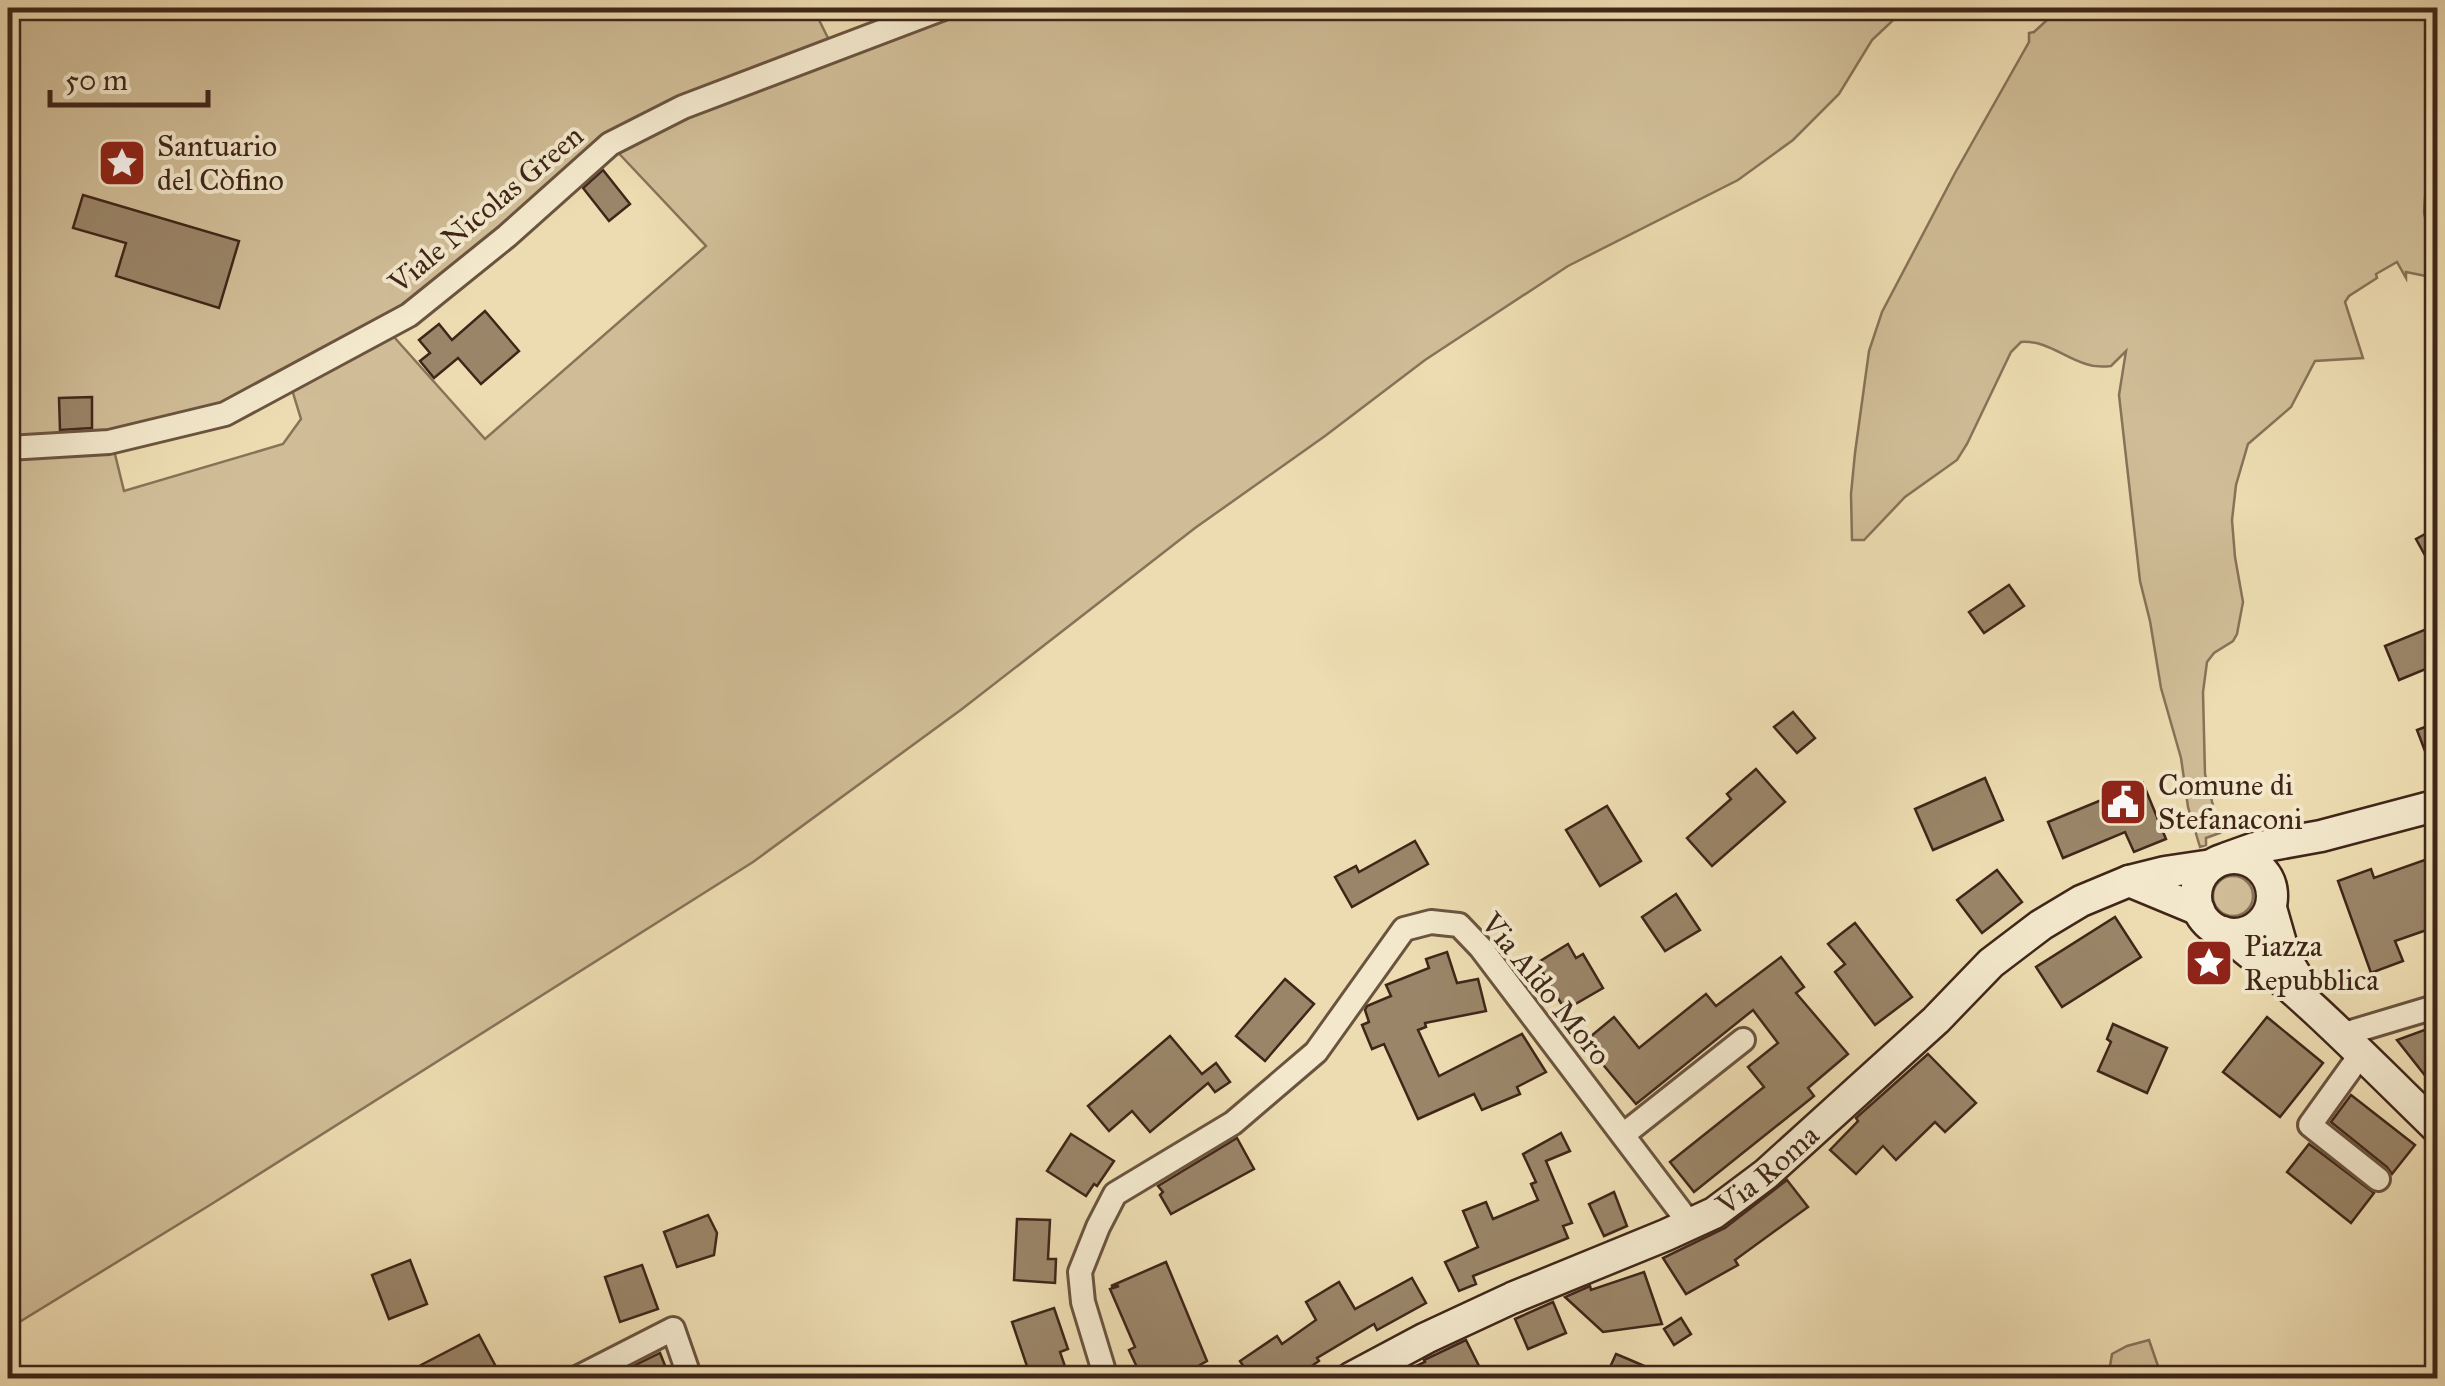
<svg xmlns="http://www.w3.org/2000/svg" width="2445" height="1386" font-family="'IM FELL Great Primer',serif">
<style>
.green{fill:#d0bd97;stroke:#887258;stroke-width:2.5;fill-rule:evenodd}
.building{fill:#9a8568;stroke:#402619;stroke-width:2.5}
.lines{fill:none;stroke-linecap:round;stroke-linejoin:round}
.street-casing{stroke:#6b543f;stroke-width:28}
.secondary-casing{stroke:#402619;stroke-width:35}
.street{stroke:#f3e8cc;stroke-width:22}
.secondary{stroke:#f3e8cc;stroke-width:30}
.labels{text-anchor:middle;stroke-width:8;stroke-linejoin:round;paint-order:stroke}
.poi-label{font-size:30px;fill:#402619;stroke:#f3e8cc;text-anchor:start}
.street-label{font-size:30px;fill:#402619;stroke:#f3e8cc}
</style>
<rect width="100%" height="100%" fill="#eddcb1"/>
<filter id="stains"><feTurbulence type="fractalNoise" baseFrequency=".002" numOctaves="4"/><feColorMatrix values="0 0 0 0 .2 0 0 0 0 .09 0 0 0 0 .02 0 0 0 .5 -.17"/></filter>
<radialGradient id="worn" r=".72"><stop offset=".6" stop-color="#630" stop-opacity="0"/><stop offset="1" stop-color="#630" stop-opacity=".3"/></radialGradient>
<g class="green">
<path d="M 8,8 L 813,8 L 834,50 L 944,8 L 1906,8 L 1872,40 L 1839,94 L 1793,140 L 1738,180 L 1568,266 L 1425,360 L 1325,436 L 1195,528 L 962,709 L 753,862 L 210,1205 L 8,1329 ZM 610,144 L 706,246 L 485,439 L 386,328 ZM 289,380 L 301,419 L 283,444 L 124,491 L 112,442 Z"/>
<path d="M 2060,8 L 2437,8 L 2438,177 L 2425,197 L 2424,213 L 2433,251 L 2426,276 L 2406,272 L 2406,278 L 2397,262 L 2376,274 L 2377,278 L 2349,296 L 2345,302 L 2363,358 L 2315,361 L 2291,407 L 2248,444 L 2236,485 L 2232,520 L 2235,557 L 2243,602 L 2237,634 L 2233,641 L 2214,653 L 2207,662 L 2203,692 L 2205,774 L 2220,833 L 2206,838 L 2206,845 L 2200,847 L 2188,807 L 2181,758 L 2161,688 L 2150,621 L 2140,581 L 2119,395 L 2126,351 L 2111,366 C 2103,367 2094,367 2086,364 C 2063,357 2046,340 2021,342 L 2011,352 L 1967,444 L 1957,460 L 1905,497 L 1864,540 L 1852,540 L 1851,494 L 1855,453 L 1869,351 L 1882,312 L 1955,173 L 2029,42 L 2029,33 L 2034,32 Z"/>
<circle cx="2233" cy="896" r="20"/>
<path d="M 2149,1340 L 2159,1369 L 2159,1378 L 2108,1378 L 2112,1354 L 2127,1346 Z"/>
</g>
<g class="building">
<path d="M 603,170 L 630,204 L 609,221 L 583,188 Z"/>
<path d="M 83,195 L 239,241 L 219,308 L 116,276 L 126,243 L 73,228 Z"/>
<path d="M 485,311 L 519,351 L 481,384 L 458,358 L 434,378 L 420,361 L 430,353 L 419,340 L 439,324 L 452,340 Z"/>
<path d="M 92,397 L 92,428 L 60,430 L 59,398 Z"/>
<path d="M 2438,527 L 2438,579 L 2416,539 Z"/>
<path d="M 2009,585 L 2024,606 L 1984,633 L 1969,612 Z"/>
<path d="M 2429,628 L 2438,648 L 2438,664 L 2399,680 L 2385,646 Z"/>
<path d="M 1793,712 L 1815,738 L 1797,753 L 1774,727 Z"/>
<path d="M 2438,722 L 2438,779 L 2436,780 L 2417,730 Z"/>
<path d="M 1756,769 L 1785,802 L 1712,866 L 1687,838 L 1731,799 L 1727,794 Z"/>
<path d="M 1985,778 L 2003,820 L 1933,850 L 1915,809 Z"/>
<path d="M 2143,783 L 2166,839 L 2134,852 L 2125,832 L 2063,858 L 2048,822 Z"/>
<path d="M 1607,806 L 1641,861 L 1600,886 L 1566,830 Z"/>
<path d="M 1415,841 L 1428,864 L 1352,907 L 1335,877 L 1356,866 L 1359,872 Z"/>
<path d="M 2433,857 L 2438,870 L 2438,884 L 2427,888 L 2438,917 L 2438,926 L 2395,941 L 2403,961 L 2371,973 L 2338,881 L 2371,869 L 2374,878 Z"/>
<path d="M 1997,870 L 2022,902 L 1982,933 L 1957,900 Z"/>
<path d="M 1676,894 L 1700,930 L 1665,951 L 1642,917 Z"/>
<path d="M 2115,917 L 2141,957 L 2062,1007 L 2036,967 Z"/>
<path d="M 1855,923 L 1912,997 L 1875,1025 L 1835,972 L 1845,964 L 1828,944 Z"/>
<path d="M 1568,944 L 1576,958 L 1583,954 L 1603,988 L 1565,1010 L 1537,963 Z"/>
<path d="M 1447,952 L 1457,983 L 1478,979 L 1486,1011 L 1425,1023 L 1426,1027 L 1418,1030 L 1439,1076 L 1522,1034 L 1546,1072 L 1517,1087 L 1520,1094 L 1482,1110 L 1474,1094 L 1418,1119 L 1384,1044 L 1372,1049 L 1362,1025 L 1369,1022 L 1365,1010 L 1367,1006 L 1391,996 L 1386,985 L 1429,968 L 1426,959 Z"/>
<path d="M 1781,957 L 1804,987 L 1796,993 L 1848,1054 L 1808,1088 L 1814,1096 L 1694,1192 L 1670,1162 L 1764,1087 L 1748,1067 L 1778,1043 L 1753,1010 L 1636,1104 L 1584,1042 L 1614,1017 L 1639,1048 L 1706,994 L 1716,1006 Z"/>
<path d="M 1285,979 L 1314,1004 L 1265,1061 L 1236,1036 Z"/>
<path d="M 2267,1017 L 2323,1063 L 2280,1117 L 2223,1072 Z"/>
<path d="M 2113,1024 L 2167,1048 L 2147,1093 L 2098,1071 L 2111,1042 L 2107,1039 Z"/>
<path d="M 2438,1025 L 2438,1092 L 2397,1040 Z"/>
<path d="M 1170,1036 L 1202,1074 L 1216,1063 L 1230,1082 L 1215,1092 L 1208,1083 L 1150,1132 L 1132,1111 L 1109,1131 L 1088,1106 Z"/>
<path d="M 1928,1054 L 1976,1103 L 1945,1132 L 1935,1122 L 1896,1160 L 1883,1146 L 1856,1174 L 1830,1150 L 1858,1121 L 1856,1118 Z"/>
<path d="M 2351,1095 L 2415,1145 L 2392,1174 L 2387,1167 L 2331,1122 Z"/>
<path d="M 1561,1133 L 1570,1151 L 1546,1161 L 1572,1223 L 1563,1226 L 1568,1238 L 1473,1276 L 1476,1284 L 1459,1291 L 1445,1262 L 1478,1247 L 1463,1211 L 1486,1202 L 1493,1219 L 1538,1200 L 1531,1184 L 1536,1182 L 1523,1154 Z"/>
<path d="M 1071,1134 L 1114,1161 L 1097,1186 L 1094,1184 L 1086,1196 L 1047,1171 Z"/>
<path d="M 1237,1138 L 1254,1169 L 1171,1214 L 1160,1195 L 1163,1192 L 1158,1186 Z"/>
<path d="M 2309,1144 L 2374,1193 L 2351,1223 L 2287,1172 Z"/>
<path d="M 1787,1180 L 1808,1207 L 1735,1260 L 1738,1265 L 1686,1294 L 1663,1258 L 1725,1228 Z"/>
<path d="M 1614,1192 L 1627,1226 L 1604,1236 L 1589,1204 Z"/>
<path d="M 708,1215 L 717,1233 L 714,1255 L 677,1267 L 664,1232 Z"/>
<path d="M 1017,1219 L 1050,1220 L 1048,1259 L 1056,1259 L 1055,1283 L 1014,1280 Z"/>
<path d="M 410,1260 L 427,1304 L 389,1319 L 372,1275 Z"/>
<path d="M 1166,1262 L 1207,1361 L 1200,1365 L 1209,1378 L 1142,1378 L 1129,1350 L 1135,1347 L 1110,1289 L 1119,1286 L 1111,1286 Z"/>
<path d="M 642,1265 L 658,1309 L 620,1322 L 605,1277 Z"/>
<path d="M 1644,1272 L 1662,1324 L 1603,1332 L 1565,1297 L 1590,1286 L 1591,1290 Z"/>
<path d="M 1412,1278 L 1426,1303 L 1377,1330 L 1374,1324 L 1317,1358 L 1319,1361 L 1294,1378 L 1251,1378 L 1240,1361 L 1277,1336 L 1282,1344 L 1316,1320 L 1306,1302 L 1339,1282 L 1355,1309 Z"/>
<path d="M 1553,1302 L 1566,1333 L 1528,1349 L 1515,1319 Z"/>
<path d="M 1054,1308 L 1068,1349 L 1060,1352 L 1069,1378 L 1031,1378 L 1012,1322 Z"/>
<path d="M 1681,1318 L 1691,1334 L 1674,1345 L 1664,1329 Z"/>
<path d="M 479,1335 L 502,1378 L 427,1378 L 421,1365 Z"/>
<path d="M 1466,1340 L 1485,1378 L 1390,1378 L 1425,1362 L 1424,1360 Z"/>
<path d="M 660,1353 L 670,1378 L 609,1378 Z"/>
<path d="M 1616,1354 L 1628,1359 L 1672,1378 L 1605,1378 Z"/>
</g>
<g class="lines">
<g class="street-casing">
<g id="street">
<path d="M 8,448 L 109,442 L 225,414 L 409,315 L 507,236 L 610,144 L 683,107 L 944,8"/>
<path d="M 2341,1035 L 2438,1006"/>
<path d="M 2361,1054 L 2310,1125 L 2378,1179"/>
<path d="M 1623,1135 L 1743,1040"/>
<path d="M 577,1378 L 673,1329 L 690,1378"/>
<path d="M 1106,1378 L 1083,1302 L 1080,1272 L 1098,1227 L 1115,1194 L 1233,1123 L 1316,1052 L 1404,929 L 1431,922 L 1459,925 L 1481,948 L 1690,1224"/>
</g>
</g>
<g class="secondary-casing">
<g id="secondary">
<path d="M 2227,858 L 2255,848 L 2321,836 L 2438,805"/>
<circle cx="2234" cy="896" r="38"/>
<path d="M 2129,881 L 2199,910"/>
<path d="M 2271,908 L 2285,957 L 2304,989"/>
<path d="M 2223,932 C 2301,991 2368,1061 2438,1129"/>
<path id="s1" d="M 1351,1378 L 1426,1338 L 1512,1298 L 1666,1235 L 1714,1213 L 1766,1174 L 1936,1020 L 1991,963 L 2041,925 L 2081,901 L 2129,881 L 2165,872 L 2212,865"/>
</g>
</g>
<use href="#street" class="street"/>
<use href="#secondary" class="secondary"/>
</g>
<defs>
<g id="sight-square" transform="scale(2.5)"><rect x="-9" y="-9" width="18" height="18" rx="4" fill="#8f2418" stroke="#f3e8cc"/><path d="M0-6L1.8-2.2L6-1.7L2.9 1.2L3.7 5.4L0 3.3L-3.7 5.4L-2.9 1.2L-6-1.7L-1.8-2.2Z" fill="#fff"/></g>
<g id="civic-square" transform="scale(2.5)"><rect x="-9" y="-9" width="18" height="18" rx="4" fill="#8f2418" stroke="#f3e8cc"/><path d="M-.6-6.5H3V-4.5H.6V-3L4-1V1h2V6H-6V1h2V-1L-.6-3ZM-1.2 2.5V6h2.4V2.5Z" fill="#fff"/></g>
</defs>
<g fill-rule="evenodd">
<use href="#sight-square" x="122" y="163"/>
<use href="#civic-square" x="2123" y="802"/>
<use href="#sight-square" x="2209" y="963"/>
</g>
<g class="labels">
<g class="poi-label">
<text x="157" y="156">Santuario<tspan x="157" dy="34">del Còfino</tspan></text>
<text x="2158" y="795">Comune di<tspan x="2158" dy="34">Stefanaconi</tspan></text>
<text x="2244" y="956">Piazza<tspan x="2244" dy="34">Repubblica</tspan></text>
</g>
<g class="street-label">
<text transform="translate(486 209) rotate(-40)" y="10">Viale Nicolas Green</text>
<text transform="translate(1546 989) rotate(51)" y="10">Via Aldo Moro</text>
<text dy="10" stroke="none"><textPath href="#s1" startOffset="468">Via Roma</textPath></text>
</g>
</g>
<rect width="2445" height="1386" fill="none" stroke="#eddcb1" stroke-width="40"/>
<rect x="10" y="10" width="2425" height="1366" fill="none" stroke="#402619" stroke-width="5"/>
<rect x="20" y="20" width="2405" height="1346" fill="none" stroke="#402619" stroke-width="2.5"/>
<path d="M50 90v15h158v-15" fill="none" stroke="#402619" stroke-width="5"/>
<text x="65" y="90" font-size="30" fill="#402619" stroke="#f3e8cc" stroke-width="8" paint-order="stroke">50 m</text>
<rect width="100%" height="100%" filter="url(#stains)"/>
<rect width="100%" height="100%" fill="url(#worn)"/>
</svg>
